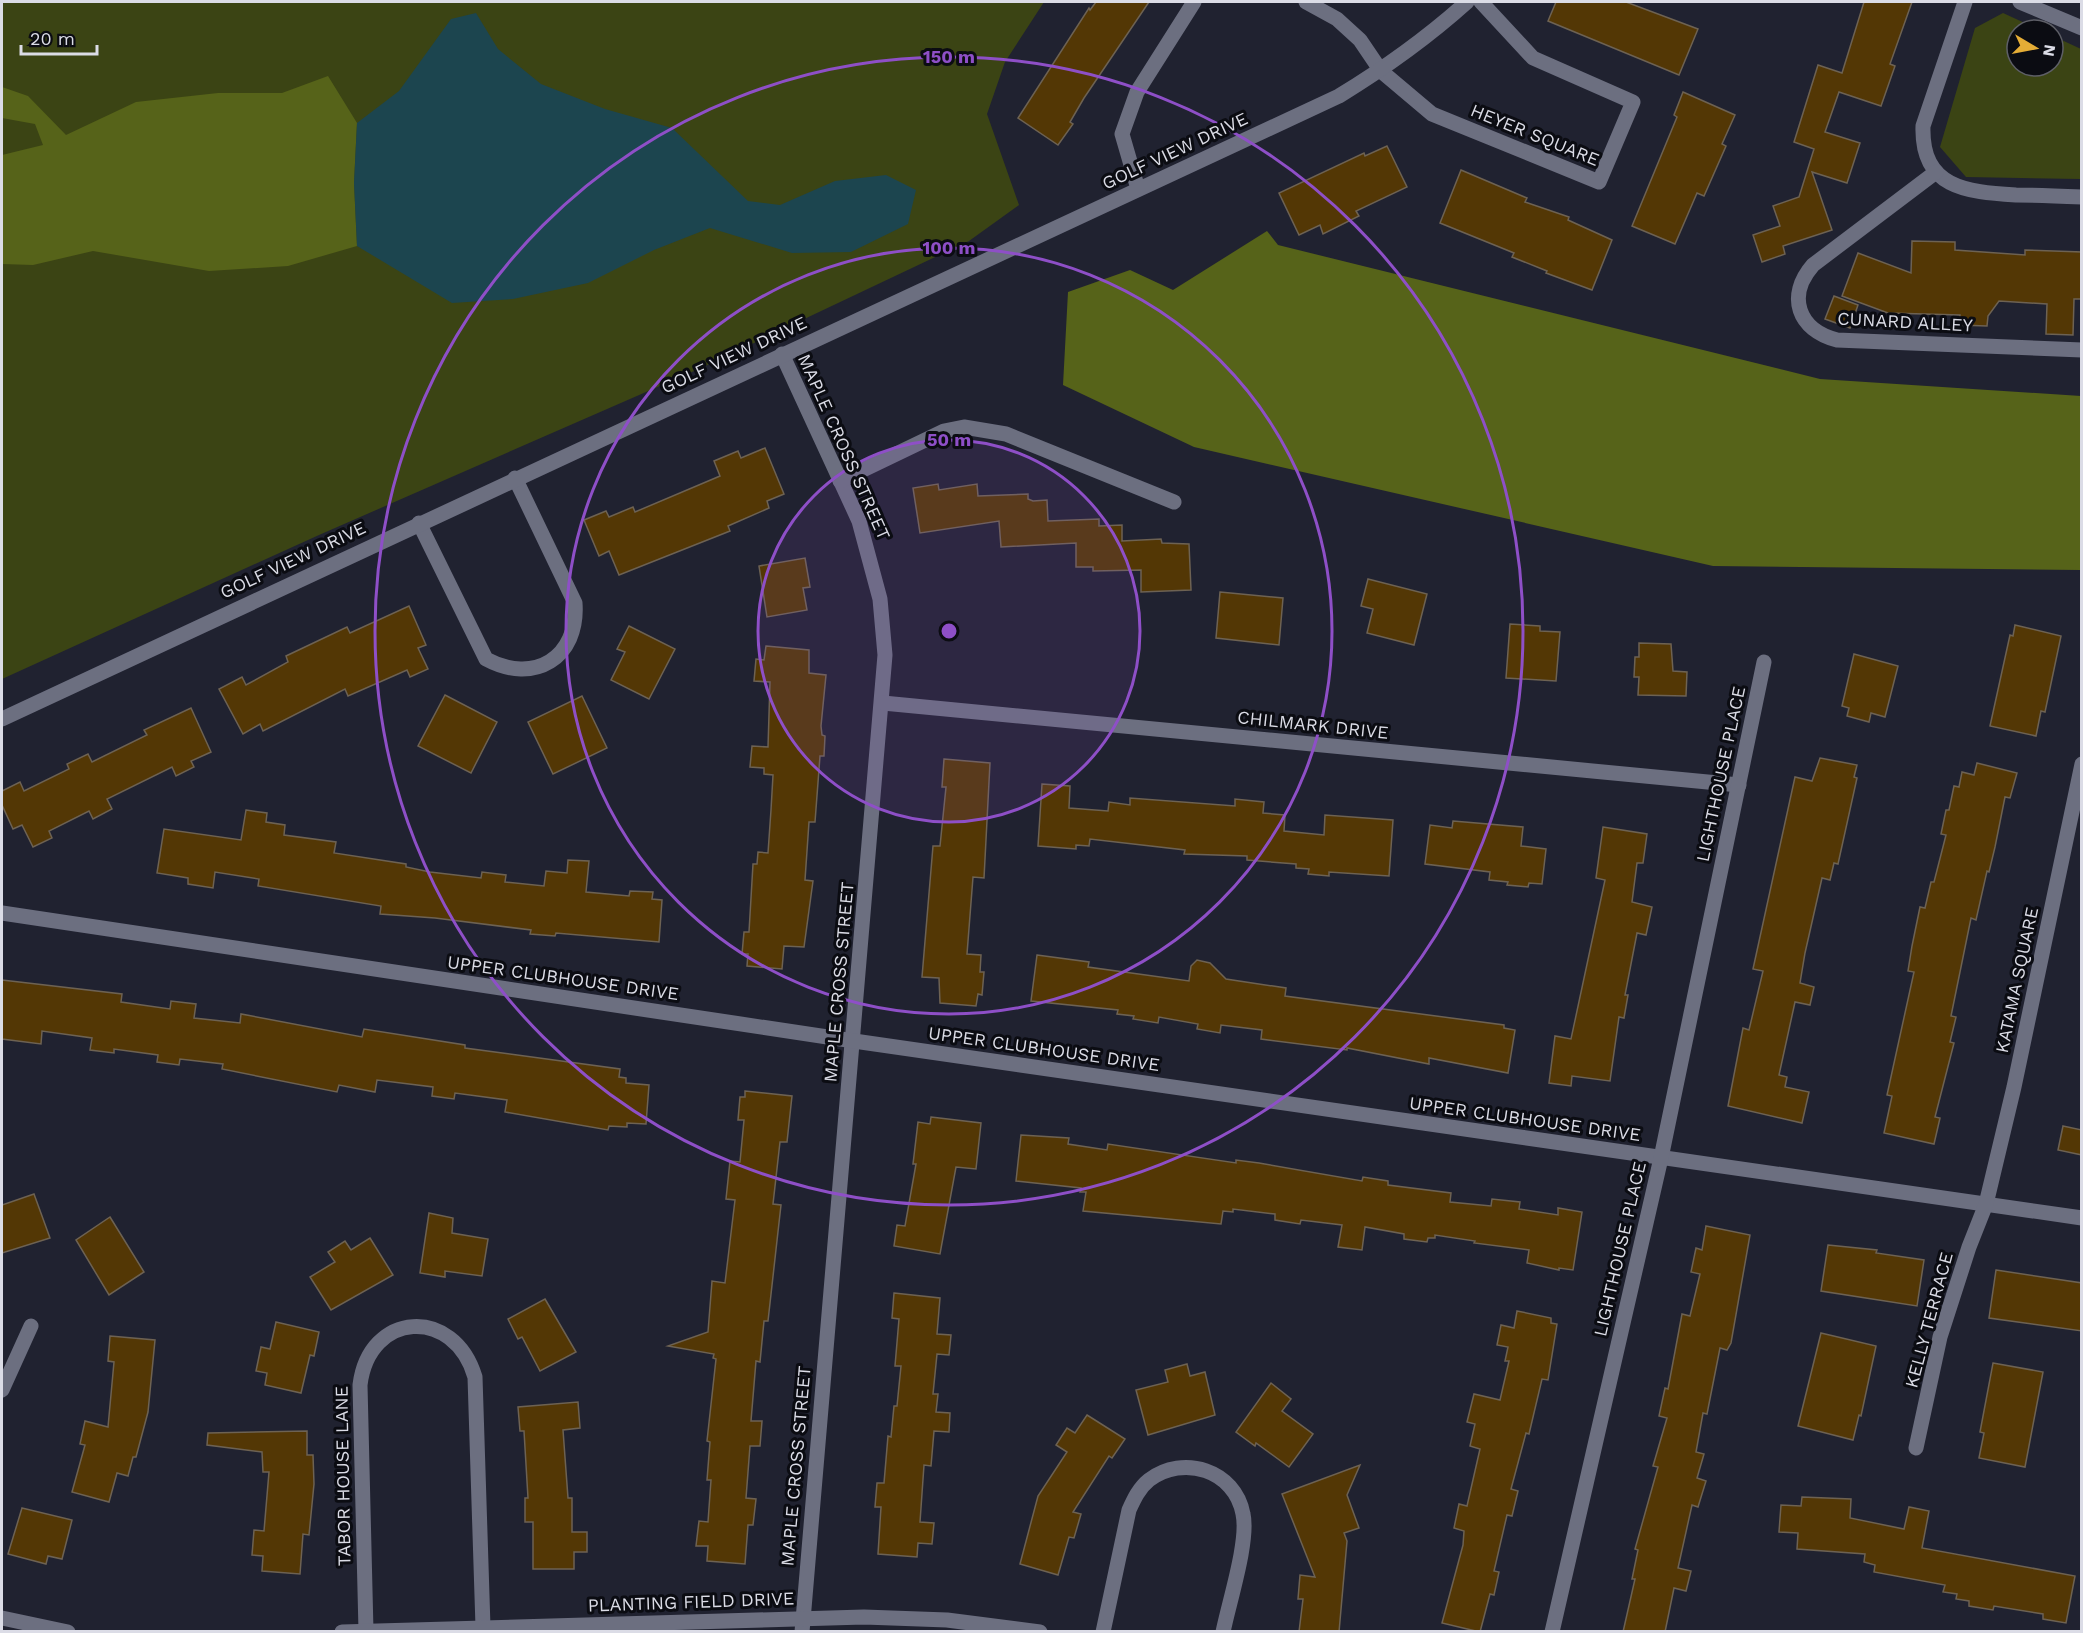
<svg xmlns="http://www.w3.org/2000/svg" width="2083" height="1633" font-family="'Work Sans',sans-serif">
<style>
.green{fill:#3b4414}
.forest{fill:#566319}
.water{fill:#1c454f}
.building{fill:#533705;stroke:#6d6253;stroke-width:1.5}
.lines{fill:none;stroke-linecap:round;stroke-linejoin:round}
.street{stroke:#6c6f80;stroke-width:15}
.secondary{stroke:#6c6f80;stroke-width:15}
.ring{fill:none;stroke:#8e4fc7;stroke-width:3}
.labels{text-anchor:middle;stroke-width:6;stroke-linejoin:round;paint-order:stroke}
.street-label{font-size:18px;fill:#dbdce6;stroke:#0b0c12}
.centre{fill:#8e4fc7;stroke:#0b0c12;stroke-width:3}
.ring-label{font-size:18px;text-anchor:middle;font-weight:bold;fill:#8e4fc7;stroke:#0b0c12;stroke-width:6;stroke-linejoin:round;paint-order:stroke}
</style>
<rect width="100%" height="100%" fill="#202230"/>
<g class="green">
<path d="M 2,2 L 1044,2 L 1005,62 L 987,114 L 1019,205 L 969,241 L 701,368 L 319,535 L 2,679 Z"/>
<path d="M 2003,13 L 2040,30 L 2017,30 L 2017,66 L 2053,66 L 2053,36 L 2081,49 L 2081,179 L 1966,177 L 1940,147 L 1975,28 Z"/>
</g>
<g class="forest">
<path d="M 328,76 L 357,123 L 354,183 L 357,246 L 288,266 L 209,271 L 93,251 L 33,265 L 2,264 L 2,155 L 43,145 L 35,124 L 2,118 L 2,87 L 28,96 L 66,135 L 136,102 L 218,93 L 282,93 Z"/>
<path d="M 1267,231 L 1278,245 L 1820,379 L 2081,396 L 2081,570 L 1713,566 L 1194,447 L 1063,385 L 1068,292 L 1130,270 L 1173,290 Z"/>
</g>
<path class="water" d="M 476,13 L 498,49 L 541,84 L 605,109 L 672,128 L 748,201 L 780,205 L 835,181 L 886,175 L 916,190 L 908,224 L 851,252 L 792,253 L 710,228 L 654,250 L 588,283 L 513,299 L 452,303 L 357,246 L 354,183 L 357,123 L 399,91 L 451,19 Z"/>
<g class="building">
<path d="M 1096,2 L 1149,2 L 1084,98 L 1070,122 L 1073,124 L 1058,145 L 1018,118 L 1089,8 L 1090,10 Z"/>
<path d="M 1556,2 L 1626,2 L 1698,29 L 1679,75 L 1548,21 Z"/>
<path d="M 1864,2 L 1912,2 L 1890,64 L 1895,66 L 1881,106 L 1839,92 L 1825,132 L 1860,143 L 1847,183 L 1812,172 L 1832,230 L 1783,246 L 1785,254 L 1762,262 L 1753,235 L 1780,226 L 1773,206 L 1799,197 L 1814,149 L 1794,142 L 1818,65 L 1842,73 Z"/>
<path d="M 1683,92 L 1735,115 L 1722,144 L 1726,146 L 1704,196 L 1697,193 L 1675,244 L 1632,226 L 1677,117 L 1674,115 Z"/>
<path d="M 1387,146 L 1407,187 L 1356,211 L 1359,216 L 1323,234 L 1320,225 L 1299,235 L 1279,193 L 1364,153 L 1365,156 Z"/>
<path d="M 1461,170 L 1527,198 L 1525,202 L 1569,217 L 1568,220 L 1612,240 L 1592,290 L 1546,273 L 1547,271 L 1512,257 L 1514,253 L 1440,223 Z"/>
<path d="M 1912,241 L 1955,242 L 1955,250 L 2025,255 L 2025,250 L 2082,252 L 2082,299 L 2074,299 L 2073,335 L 2046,334 L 2047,304 L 1999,301 L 1988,316 L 1987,326 L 1959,325 L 1960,315 L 1888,313 L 1842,296 L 1858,253 L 1911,273 Z"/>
<path d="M 1834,296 L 1858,305 L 1850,328 L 1825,319 Z"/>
<path d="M 765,448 L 784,494 L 767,501 L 769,508 L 728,526 L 730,531 L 619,575 L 609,551 L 599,556 L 584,520 L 606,511 L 609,517 L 633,507 L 635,512 L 720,476 L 714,461 L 738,451 L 741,458 Z"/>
<path d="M 938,484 L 939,490 L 977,484 L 978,496 L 1028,494 L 1028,499 L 1033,501 L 1047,500 L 1048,521 L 1099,519 L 1099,526 L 1122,525 L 1122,541 L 1161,539 L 1162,543 L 1189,544 L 1191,590 L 1141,592 L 1141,570 L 1093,571 L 1093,567 L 1076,567 L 1076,543 L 1001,547 L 999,521 L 920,533 L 913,488 Z"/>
<path d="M 805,558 L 810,587 L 803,588 L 807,610 L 767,617 L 759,566 Z"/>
<path d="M 1368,579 L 1427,594 L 1414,645 L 1367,633 L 1373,609 L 1361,606 Z"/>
<path d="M 1220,592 L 1283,598 L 1279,645 L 1216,638 Z"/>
<path d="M 409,606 L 426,645 L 418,648 L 428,669 L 410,677 L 407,670 L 348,696 L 345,689 L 263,731 L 260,724 L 243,734 L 219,689 L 242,677 L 246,685 L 288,662 L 286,656 L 347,627 L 350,633 Z"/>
<path d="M 1510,624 L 1540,626 L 1540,631 L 1560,632 L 1556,681 L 1506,678 Z"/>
<path d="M 2015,625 L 2061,636 L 2045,712 L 2041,711 L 2036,736 L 1990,726 L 2010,635 L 2013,636 Z"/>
<path d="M 629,626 L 675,649 L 649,699 L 611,680 L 625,652 L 617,649 Z"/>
<path d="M 1639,643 L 1671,644 L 1673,671 L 1687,672 L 1686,696 L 1638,695 L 1639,677 L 1634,677 L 1635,657 L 1639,657 Z"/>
<path d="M 766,646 L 809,650 L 809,673 L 826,675 L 821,726 L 822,735 L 825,736 L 824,756 L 820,756 L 815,822 L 809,822 L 805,880 L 813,881 L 804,947 L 784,946 L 782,969 L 747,966 L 748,954 L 742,954 L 744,932 L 749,932 L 753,864 L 757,864 L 758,852 L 768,853 L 771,810 L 773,775 L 764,774 L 764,768 L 750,767 L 752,746 L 768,747 L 770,682 L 754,681 L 756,659 L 764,660 Z"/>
<path d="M 1854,654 L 1898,666 L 1885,717 L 1871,713 L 1869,722 L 1847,716 L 1849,708 L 1842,706 Z"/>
<path d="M 445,695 L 497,722 L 471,773 L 418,746 Z"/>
<path d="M 582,696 L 607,748 L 553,774 L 528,722 Z"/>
<path d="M 191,708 L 211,752 L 191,761 L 194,767 L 176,776 L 172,767 L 107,799 L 112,809 L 93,819 L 89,811 L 49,831 L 52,838 L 33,847 L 22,825 L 13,829 L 2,805 L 2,791 L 20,782 L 24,791 L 69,769 L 67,764 L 88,754 L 92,762 L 147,735 L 144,730 Z"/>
<path d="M 1820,758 L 1857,765 L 1854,777 L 1857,778 L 1838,864 L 1834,863 L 1830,880 L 1822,878 L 1805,953 L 1800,983 L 1814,987 L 1810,1005 L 1795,1002 L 1779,1075 L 1787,1077 L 1785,1087 L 1809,1092 L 1802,1123 L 1728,1106 L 1743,1028 L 1749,1030 L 1763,971 L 1753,969 L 1795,777 L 1812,781 Z"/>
<path d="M 944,759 L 990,763 L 984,878 L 973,877 L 967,954 L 981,955 L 980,972 L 984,972 L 982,995 L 978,994 L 976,1006 L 940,1003 L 939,978 L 922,977 L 933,846 L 940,846 L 946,787 L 942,787 Z"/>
<path d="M 1977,763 L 2017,773 L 2010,798 L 2005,797 L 1995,847 L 1989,872 L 1987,871 L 1976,920 L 1971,918 L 1951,1016 L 1956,1017 L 1950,1042 L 1954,1043 L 1935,1117 L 1940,1118 L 1934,1144 L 1884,1133 L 1892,1096 L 1887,1095 L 1914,972 L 1908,971 L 1912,946 L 1920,907 L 1925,908 L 1931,882 L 1934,882 L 1946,835 L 1941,834 L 1946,810 L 1949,810 L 1954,786 L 1959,787 L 1962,772 L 1974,775 Z"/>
<path d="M 1042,784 L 1070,786 L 1069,808 L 1108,811 L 1109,802 L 1130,805 L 1130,798 L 1235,806 L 1235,799 L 1264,802 L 1263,813 L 1285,815 L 1284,831 L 1324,835 L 1325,815 L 1393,820 L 1389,876 L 1329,872 L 1329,876 L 1308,874 L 1309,869 L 1296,868 L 1296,864 L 1247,860 L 1247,856 L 1184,854 L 1185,850 L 1090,839 L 1089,846 L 1076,845 L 1076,849 L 1038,846 Z"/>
<path d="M 246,810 L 267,813 L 266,822 L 285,825 L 284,835 L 336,842 L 334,853 L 406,864 L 406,867 L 430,872 L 481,878 L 482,872 L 506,875 L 505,882 L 544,886 L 546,871 L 567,873 L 568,860 L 589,861 L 586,892 L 629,896 L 630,891 L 653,892 L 652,899 L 662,900 L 659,942 L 556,933 L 555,936 L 530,934 L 531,930 L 435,918 L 380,914 L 381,906 L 258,886 L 259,879 L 215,872 L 213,888 L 188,884 L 188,878 L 157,873 L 164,829 L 241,840 Z"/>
<path d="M 1453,821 L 1523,827 L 1521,846 L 1546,849 L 1542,884 L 1529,883 L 1528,887 L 1507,885 L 1508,882 L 1489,880 L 1490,872 L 1425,864 L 1430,825 L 1452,828 Z"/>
<path d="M 1603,827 L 1647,834 L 1643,863 L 1637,863 L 1632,902 L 1652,907 L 1646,935 L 1637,933 L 1625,995 L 1628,995 L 1624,1018 L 1619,1017 L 1610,1081 L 1572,1076 L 1571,1086 L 1549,1083 L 1555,1036 L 1571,1039 L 1605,880 L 1596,878 Z"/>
<path d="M 1037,955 L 1089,962 L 1088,967 L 1189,981 L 1191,966 L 1197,960 L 1210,963 L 1226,979 L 1286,988 L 1285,996 L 1504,1025 L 1504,1028 L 1515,1030 L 1508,1073 L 1429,1058 L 1429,1064 L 1347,1048 L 1347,1050 L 1261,1039 L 1262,1030 L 1221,1025 L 1220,1033 L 1197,1029 L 1198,1024 L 1159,1017 L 1158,1023 L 1133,1019 L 1134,1016 L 1117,1014 L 1118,1010 L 1031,1001 Z"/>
<path d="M 2,980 L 122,994 L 121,1002 L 170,1009 L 171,1001 L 196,1004 L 194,1018 L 240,1023 L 241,1014 L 362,1037 L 364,1029 L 465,1045 L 465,1048 L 620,1069 L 619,1077 L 626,1078 L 626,1083 L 649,1085 L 646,1124 L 627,1123 L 627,1127 L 609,1126 L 608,1130 L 505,1112 L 507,1100 L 455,1093 L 454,1099 L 432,1096 L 433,1087 L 377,1080 L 375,1092 L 339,1085 L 337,1092 L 222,1069 L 223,1064 L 180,1059 L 179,1065 L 157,1062 L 158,1055 L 114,1049 L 114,1053 L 90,1050 L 92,1038 L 42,1031 L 41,1044 L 2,1039 Z"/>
<path d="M 745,1091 L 792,1096 L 787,1142 L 780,1142 L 773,1204 L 781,1205 L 768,1321 L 764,1321 L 760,1362 L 756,1361 L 751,1421 L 762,1421 L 760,1446 L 750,1446 L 746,1498 L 756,1499 L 753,1525 L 748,1525 L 745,1564 L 707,1561 L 708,1546 L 696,1546 L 699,1521 L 708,1522 L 711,1480 L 707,1480 L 710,1442 L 707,1441 L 716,1359 L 713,1358 L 714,1354 L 668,1346 L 708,1332 L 712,1281 L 725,1283 L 735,1200 L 726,1199 L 730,1161 L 740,1162 L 744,1120 L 738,1120 L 740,1097 L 745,1097 Z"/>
<path d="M 931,1117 L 981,1123 L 976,1169 L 956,1167 L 940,1254 L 894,1246 L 897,1225 L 905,1226 L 916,1164 L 913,1164 L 918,1122 L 930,1124 Z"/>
<path d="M 2063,1126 L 2082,1130 L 2082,1155 L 2058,1150 Z"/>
<path d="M 1021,1135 L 1069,1138 L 1068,1144 L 1107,1150 L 1108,1144 L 1236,1163 L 1236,1160 L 1259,1163 L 1362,1181 L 1363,1177 L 1388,1181 L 1388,1185 L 1451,1193 L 1450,1202 L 1491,1206 L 1492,1199 L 1520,1202 L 1519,1209 L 1558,1215 L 1558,1208 L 1582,1212 L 1573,1270 L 1559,1268 L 1559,1270 L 1527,1263 L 1529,1250 L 1474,1243 L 1475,1241 L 1435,1235 L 1435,1238 L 1428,1238 L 1427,1242 L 1404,1239 L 1404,1234 L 1365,1227 L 1362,1250 L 1338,1247 L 1342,1225 L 1301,1220 L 1300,1224 L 1275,1220 L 1275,1214 L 1233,1209 L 1233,1212 L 1223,1211 L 1221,1224 L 1083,1211 L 1086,1192 L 1080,1192 L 1081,1188 L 1016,1181 Z"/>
<path d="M 34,1194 L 50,1238 L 2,1253 L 2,1205 Z"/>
<path d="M 429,1213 L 453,1218 L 452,1233 L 488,1239 L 482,1276 L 445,1271 L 445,1277 L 420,1273 Z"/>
<path d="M 110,1217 L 144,1272 L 109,1295 L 76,1240 Z"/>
<path d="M 1706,1226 L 1750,1235 L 1731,1343 L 1727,1350 L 1720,1348 L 1707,1414 L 1703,1413 L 1696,1452 L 1704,1454 L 1697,1478 L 1706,1481 L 1698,1507 L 1692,1505 L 1678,1568 L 1691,1571 L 1686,1591 L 1674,1588 L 1665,1632 L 1623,1632 L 1635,1579 L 1632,1579 L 1638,1550 L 1635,1549 L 1658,1467 L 1653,1466 L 1667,1418 L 1659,1416 L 1665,1388 L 1668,1389 L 1682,1314 L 1690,1316 L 1700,1274 L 1691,1272 L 1696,1248 L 1702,1250 Z"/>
<path d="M 370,1238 L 393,1275 L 331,1310 L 310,1277 L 335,1262 L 328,1252 L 345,1241 L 351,1250 Z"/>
<path d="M 1828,1245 L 1877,1250 L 1876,1253 L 1924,1260 L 1917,1306 L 1821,1291 Z"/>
<path d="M 1996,1270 L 2082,1283 L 2082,1331 L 1989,1318 Z"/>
<path d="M 894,1293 L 940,1298 L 937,1334 L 951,1335 L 949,1355 L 937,1354 L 933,1394 L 938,1394 L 936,1412 L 950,1413 L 949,1432 L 934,1431 L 931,1466 L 924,1465 L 920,1522 L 934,1523 L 932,1544 L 918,1543 L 917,1557 L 878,1554 L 881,1507 L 875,1507 L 877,1483 L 884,1483 L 888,1436 L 891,1437 L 894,1406 L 897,1406 L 901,1366 L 895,1366 L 899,1319 L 892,1318 Z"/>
<path d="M 545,1299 L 576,1352 L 540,1371 L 522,1337 L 518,1339 L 508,1319 Z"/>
<path d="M 1517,1311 L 1551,1318 L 1551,1323 L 1557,1324 L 1548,1380 L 1542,1379 L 1529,1434 L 1526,1433 L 1511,1489 L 1518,1491 L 1512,1516 L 1507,1515 L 1494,1571 L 1499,1572 L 1494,1595 L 1490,1594 L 1480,1632 L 1442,1623 L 1463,1545 L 1464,1531 L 1454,1528 L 1459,1504 L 1467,1506 L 1480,1449 L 1470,1446 L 1475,1424 L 1467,1422 L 1474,1394 L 1500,1400 L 1509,1361 L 1505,1361 L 1508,1347 L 1497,1345 L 1501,1325 L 1514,1328 Z"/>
<path d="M 276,1322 L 319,1332 L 314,1356 L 310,1355 L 301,1393 L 265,1385 L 267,1373 L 256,1371 L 261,1347 L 270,1349 Z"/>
<path d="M 1821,1333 L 1876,1346 L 1861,1416 L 1859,1415 L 1853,1440 L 1798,1426 Z"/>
<path d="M 110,1336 L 155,1340 L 148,1412 L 136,1457 L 133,1457 L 128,1476 L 117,1473 L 109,1502 L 72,1492 L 85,1445 L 80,1444 L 85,1421 L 108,1427 L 114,1362 L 108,1361 Z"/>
<path d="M 1993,1363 L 2043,1372 L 2025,1467 L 1979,1458 L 1984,1433 L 1980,1432 Z"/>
<path d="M 1187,1364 L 1190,1376 L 1205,1372 L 1215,1415 L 1148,1435 L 1136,1390 L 1168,1382 L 1165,1370 Z"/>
<path d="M 1271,1383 L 1291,1399 L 1282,1411 L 1313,1434 L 1289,1467 L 1256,1443 L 1255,1446 L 1236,1432 Z"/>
<path d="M 578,1402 L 580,1428 L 563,1430 L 568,1498 L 572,1498 L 572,1532 L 587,1532 L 587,1552 L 574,1552 L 574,1569 L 533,1569 L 533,1522 L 525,1522 L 525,1498 L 528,1498 L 524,1431 L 520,1431 L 518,1407 Z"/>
<path d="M 1087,1415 L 1125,1439 L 1112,1458 L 1109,1456 L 1073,1512 L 1081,1514 L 1074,1538 L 1069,1537 L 1058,1575 L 1020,1564 L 1038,1496 L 1067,1452 L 1056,1445 L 1067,1428 L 1075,1433 Z"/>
<path d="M 307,1431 L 307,1455 L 313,1455 L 314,1484 L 309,1535 L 303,1534 L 300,1574 L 262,1571 L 263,1556 L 252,1555 L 254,1530 L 264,1531 L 269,1472 L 263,1472 L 262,1452 L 207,1445 L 208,1433 Z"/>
<path d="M 1360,1465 L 1347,1495 L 1359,1528 L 1344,1533 L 1347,1541 L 1339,1632 L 1299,1632 L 1303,1599 L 1298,1599 L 1300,1575 L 1315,1577 L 1282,1494 Z"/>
<path d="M 1802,1497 L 1851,1499 L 1850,1518 L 1904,1529 L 1909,1507 L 1929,1511 L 1922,1548 L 2075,1576 L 2066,1623 L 2043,1619 L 2043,1614 L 1994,1606 L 1993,1610 L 1969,1606 L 1969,1601 L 1956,1599 L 1957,1594 L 1943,1592 L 1945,1585 L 1874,1572 L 1875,1565 L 1864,1562 L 1865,1554 L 1797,1549 L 1798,1533 L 1779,1532 L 1781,1505 L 1801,1506 Z"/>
<path d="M 22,1508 L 72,1520 L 62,1559 L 48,1556 L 46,1564 L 8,1554 Z"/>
</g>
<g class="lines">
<g class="street">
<path d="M 1306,2 L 1337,19 L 1360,40 L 1381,71 L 1432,114 L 1599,182 L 1633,102 L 1533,58 L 1481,2"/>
<path d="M 1965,2 L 1923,126 C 1921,188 1966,192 2016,195 C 2038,195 2060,196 2082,197"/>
<path d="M 2020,2 L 2082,28"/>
<path d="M 1936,172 L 1813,265 C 1786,296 1798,330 1837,340 L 2082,350"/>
<path d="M 1138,189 L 1122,134 L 1137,92 L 1194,2"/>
<path d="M 782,354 L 859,521 L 880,599 L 885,655 L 802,1632"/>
<path d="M 840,481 L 944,431 L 964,427 L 1006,434 L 1174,502"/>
<path d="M 419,523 L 486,659 C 534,685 579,658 575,603 L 515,478"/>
<path d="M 883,703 L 1739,785"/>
<path d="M 2,719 L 1339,96 C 1385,68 1427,38 1467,2"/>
<path d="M 2,913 L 854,1041 L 2082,1218"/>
<path d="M 2,1390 L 31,1326"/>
<path d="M 1916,1448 L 1940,1337 L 1969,1247 L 1986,1204 L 2014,1087 L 2082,764"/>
<path d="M 366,1631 L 360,1385 C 369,1311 454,1306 475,1377 L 483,1627"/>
<path d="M 1103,1632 L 1129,1510 C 1134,1499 1139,1488 1149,1480 C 1183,1454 1235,1470 1243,1514 C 1249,1541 1229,1602 1223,1632"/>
<path d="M 1552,1632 L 1661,1158 L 1764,662"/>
</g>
<g class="secondary">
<path d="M 2,1618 L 68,1632"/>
<path d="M 342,1632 L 864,1617 L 947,1620 L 1040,1632"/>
</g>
</g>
<circle cx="949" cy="631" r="191" fill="#8e4fc7" fill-opacity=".12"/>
<g class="ring">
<circle cx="949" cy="631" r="191"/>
<circle cx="949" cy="631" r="383"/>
<circle cx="949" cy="631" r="574"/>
</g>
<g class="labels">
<g class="street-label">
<text transform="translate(1535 135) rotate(22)" y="6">HEYER SQUARE</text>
<text transform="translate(1175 151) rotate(-25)" y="6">GOLF VIEW DRIVE</text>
<text transform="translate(1905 322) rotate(3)" y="6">CUNARD ALLEY</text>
<text transform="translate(734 355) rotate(-25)" y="6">GOLF VIEW DRIVE</text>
<text transform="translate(844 447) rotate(66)" y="6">MAPLE CROSS STREET</text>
<text transform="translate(293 560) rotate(-25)" y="6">GOLF VIEW DRIVE</text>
<text transform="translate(1313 725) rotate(6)" y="6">CHILMARK DRIVE</text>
<text transform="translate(1721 774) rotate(-78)" y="6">LIGHTHOUSE PLACE</text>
<text transform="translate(563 978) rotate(8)" y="6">UPPER CLUBHOUSE DRIVE</text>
<text transform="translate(2017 980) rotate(-78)" y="6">KATAMA SQUARE</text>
<text transform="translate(839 982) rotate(-85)" y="6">MAPLE CROSS STREET</text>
<text transform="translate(1044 1049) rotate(8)" y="6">UPPER CLUBHOUSE DRIVE</text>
<text transform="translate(1525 1119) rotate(8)" y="6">UPPER CLUBHOUSE DRIVE</text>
<text transform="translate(1620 1249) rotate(-77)" y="6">LIGHTHOUSE PLACE</text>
<text transform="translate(1929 1320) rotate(-75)" y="6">KELLY TERRACE</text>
<text transform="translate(796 1466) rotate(-85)" y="6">MAPLE CROSS STREET</text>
<text transform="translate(343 1476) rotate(-91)" y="6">TABOR HOUSE LANE</text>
<text transform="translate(691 1602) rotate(-2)" y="6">PLANTING FIELD DRIVE</text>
</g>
</g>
<circle cx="949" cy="631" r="9" class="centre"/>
<g class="ring-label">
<text x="949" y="63">150 m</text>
<text x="949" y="254">100 m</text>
<text x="949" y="446">50 m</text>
</g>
<rect width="2083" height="1633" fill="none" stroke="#dbdce6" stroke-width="6"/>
<g transform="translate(2035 48) rotate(100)"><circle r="28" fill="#0b0c12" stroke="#5e5f67" stroke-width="1.5"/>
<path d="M0-4.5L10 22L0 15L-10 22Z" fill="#e5ad36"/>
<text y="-9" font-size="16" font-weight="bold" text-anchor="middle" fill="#dbdce6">N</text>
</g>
<path d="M21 45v9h76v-9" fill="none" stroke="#dbdce6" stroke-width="3"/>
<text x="30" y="45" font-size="18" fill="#dbdce6" stroke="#0b0c12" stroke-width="4.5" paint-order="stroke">20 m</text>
</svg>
